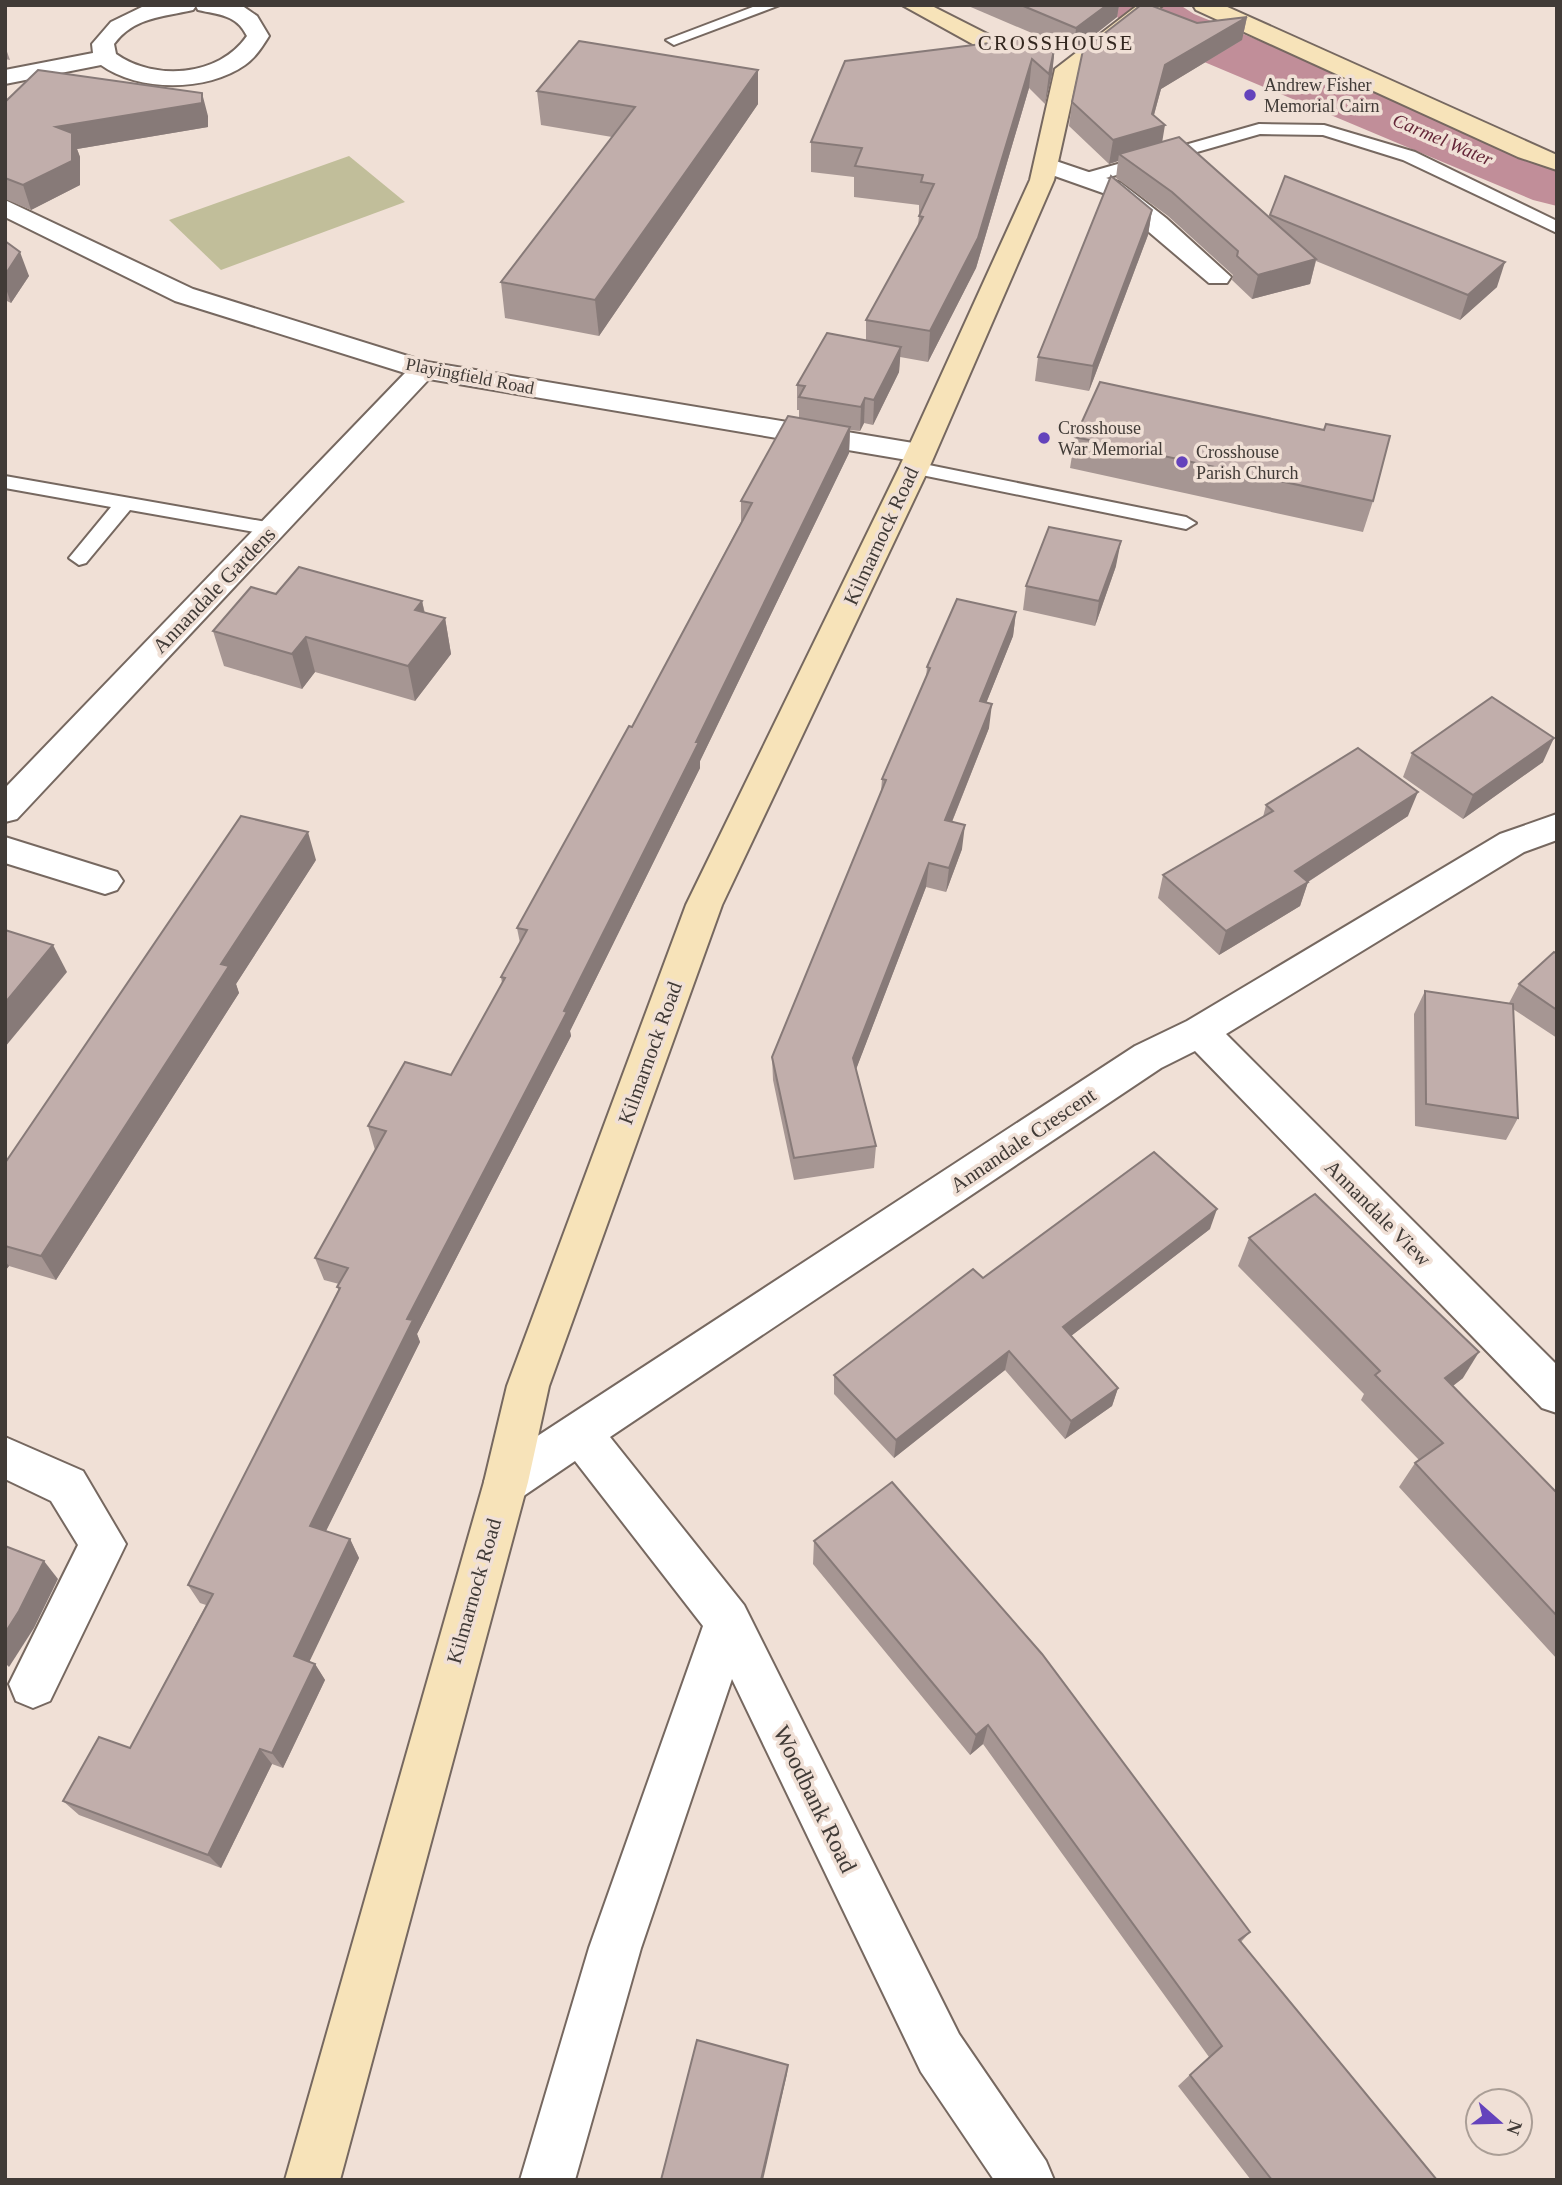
<svg xmlns="http://www.w3.org/2000/svg" width="1562" height="2185" font-family="Georgia,serif">
<style>
.green{fill:#c1be9a}
.lines{fill:none;stroke-linecap:round;stroke-linejoin:round}
.river{fill:#c18e99;fill-rule:evenodd}
.service-casing{stroke:#766860;stroke-width:4}
.minor-casing{stroke:#766860;stroke-width:4}
.secondary-casing{stroke:#766860;stroke-width:4}
.service{fill:#fff;fill-rule:evenodd}
.minor{fill:#fff;fill-rule:evenodd}
.secondary{fill:#f7e3b9;fill-rule:evenodd}
.wall{fill:#a69693}
.shaded-wall{fill:#877a78}
.building{fill:#c1aeab;stroke:#877a78;stroke-width:2}
.poi-dot{fill:#6443bc;stroke:#f0e0d6;stroke-width:2.5}
.labels{text-anchor:middle;stroke-width:7;stroke-linejoin:round;paint-order:stroke}
.far-poi-label{font-size:18px;fill:#413b37;stroke:#f0e0d6;text-anchor:start}
.far-street-label{font-size:18px;fill:#413b37;stroke:#f0e0d6}
.far-water-label{font-size:19px;font-style:italic;fill:#652638;stroke:#f0e0d6}
.far-quarter-label{font-size:21px;letter-spacing:2px;fill:#33271f;stroke:#f0e0d6}
.street-label{font-size:21px;fill:#413b37;stroke:#f0e0d6}
.near-street-label{font-size:24px;fill:#413b37;stroke:#f0e0d6}
</style>
<rect width="100%" height="100%" fill="#f0e0d6"/>
<path class="green" d="M 349,156 L 405,202 L 221,270 L 169,220 Z"/>
<g class="lines">
<path class="river" d="M 1110,5 L 1180,5 L 1194,14 L 1557,162 L 1557,206 L 1533,200 L 1152,40 L 1118,18 Z"/>
<g class="service-casing">
<g id="service">
<path d="M 758,5 L 780,5 L 679,43 L 674,45 L 666,40 Z"/>
<path d="M 1259,124 L 1324,125 L 1415,152 L 1557,221 L 1557,233 L 1403,160 L 1323,135 L 1260,134 L 1085,184 L 1077,179 L 1079,175 Z"/>
<path d="M 914,462 L 1186,517 L 1196,523 L 1186,529 L 907,472 L 904,468 Z"/>
<path d="M 5,476 L 272,523 L 282,529 L 272,535 L 130,510 L 86,563 L 79,565 L 69,558 L 111,507 L 5,488 Z"/>
</g>
</g>
<g class="minor-casing">
<g id="minor">
<path d="M 146,5 L 241,5 L 257,16 L 269,36 C 262,47 256,57 245,65 C 207,92 138,92 101,65 L 5,84 L 5,70 L 93,53 L 92,44 L 111,22 ZM 196,6 L 198,10 C 219,15 236,14 247,36 C 219,77 154,81 116,54 L 114,44 C 134,17 163,17 193,10 Z"/>
<path d="M 1047,158 L 1121,183 L 1166,218 L 1231,277 L 1227,283 L 1209,283 L 1103,193 L 1038,170 L 1035,165 L 1038,160 Z"/>
<path d="M 5,200 L 193,289 L 427,362 L 919,444 L 929,447 L 933,453 L 929,459 L 919,462 L 429,379 L 17,819 L 5,822 L 5,788 L 405,373 L 175,301 L 5,217 Z"/>
<path d="M 1557,814 L 1557,840 L 1524,852 L 1226,1034 L 1557,1365 L 1557,1413 L 1542,1408 L 1195,1051 L 1161,1068 L 610,1437 L 744,1605 L 959,2034 L 1046,2161 L 1054,2180 L 994,2180 L 921,2072 L 732,1679 L 641,1948 L 575,2180 L 520,2180 L 589,1948 L 703,1626 L 575,1461 L 522,1497 L 506,1503 L 490,1497 L 484,1482 L 490,1467 L 1135,1046 L 1187,1021 L 1500,834 Z"/>
<path d="M 5,837 L 117,872 L 123,881 L 117,890 L 105,894 L 5,863 Z"/>
<path d="M 5,1437 L 83,1471 L 126,1544 L 50,1701 L 33,1708 L 16,1701 L 9,1684 L 78,1545 L 51,1501 L 5,1479 Z"/>
</g>
</g>
<g class="secondary-casing">
<g id="secondary">
<path d="M 902,5 L 930,5 L 1003,42 L 1046,55 L 1049,60 L 1038,67 L 987,52 Z"/>
<path d="M 1138,5 L 1163,5 L 1078,72 L 1054,180 L 929,468 L 722,905 L 549,1386 L 528,1482 L 340,2180 L 285,2180 L 484,1482 L 507,1386 L 686,905 L 899,468 L 1030,180 L 1055,69 Z"/>
<path d="M 1193,5 L 1223,5 L 1557,155 L 1557,170 L 1518,157 L 1196,10 Z"/>
</g>
</g>
<use href="#service" class="service"/>
<use href="#minor" class="minor"/>
<use href="#secondary" class="secondary"/>
</g>
<g class="wall">
<path d="M 966,5 L 1119,5 L 1117,17 L 1074,51 Z"/>
<path d="M 1247,17 L 1242,40 L 1161,89 L 1154,115 L 1162,142 L 1269,218 L 1270,215 L 1497,287 L 1460,320 L 1316,261 L 1310,284 L 1252,299 L 1232,280 L 1233,275 L 1168,216 L 1116,178 L 1118,161 L 1109,164 L 1069,126 L 1072,102 L 1197,23 Z"/>
<path d="M 1055,45 L 1052,75 L 1045,104 L 1029,88 L 976,268 L 928,362 L 900,357 L 899,372 L 873,425 L 864,423 L 860,431 L 850,430 L 849,453 L 700,761 L 700,768 L 570,1031 L 571,1036 L 417,1334 L 420,1342 L 326,1531 L 350,1539 L 359,1558 L 309,1661 L 315,1664 L 325,1680 L 283,1768 L 272,1764 L 221,1868 L 79,1815 L 63,1801 L 130,1748 L 206,1605 L 200,1603 L 188,1585 L 339,1290 L 337,1287 L 339,1284 L 324,1280 L 315,1258 L 375,1150 L 368,1126 L 451,1075 L 502,983 L 501,977 L 520,943 L 517,928 L 632,727 L 741,522 L 741,501 L 799,418 L 799,410 L 797,410 L 797,385 L 866,340 L 866,320 L 918,226 L 919,216 L 920,213 L 919,213 L 919,205 L 854,197 L 854,177 L 811,172 L 811,142 Z"/>
<path d="M 5,46 L 10,60 L 5,59 Z"/>
<path d="M 537,91 L 758,104 L 599,336 L 505,318 L 501,282 L 612,137 L 541,125 Z"/>
<path d="M 5,102 L 208,116 L 208,127 L 77,149 L 80,157 L 80,185 L 31,210 L 5,199 Z"/>
<path d="M 1152,210 L 1148,235 L 1089,391 L 1035,381 L 1038,357 Z"/>
<path d="M 5,241 L 29,276 L 11,303 L 5,300 Z"/>
<path d="M 1075,437 L 1373,501 L 1363,532 L 1070,468 Z"/>
<path d="M 1116,566 L 1095,626 L 1023,610 L 1026,586 Z"/>
<path d="M 276,594 L 422,601 L 425,613 L 445,618 L 451,654 L 415,701 L 315,672 L 302,689 L 224,666 L 213,631 Z"/>
<path d="M 1016,612 L 1013,636 L 986,703 L 989,728 L 952,822 L 962,849 L 946,892 L 926,887 L 856,1069 L 876,1146 L 874,1168 L 794,1180 L 773,1080 L 772,1057 L 881,792 L 882,779 L 926,678 L 927,667 Z"/>
<path d="M 1412,753 L 1543,762 L 1463,819 L 1403,777 Z"/>
<path d="M 1266,805 L 1408,816 L 1308,882 L 1300,906 L 1219,955 L 1158,898 L 1163,875 L 1263,817 Z"/>
<path d="M 316,860 L 236,984 L 239,993 L 56,1280 L 9,1266 L 5,1271 L 5,1163 Z"/>
<path d="M 1557,954 L 1557,1038 L 1513,1009 L 1518,1118 L 1506,1140 L 1415,1126 L 1414,1014 L 1425,991 L 1509,1003 L 1519,984 Z"/>
<path d="M 1210,1229 L 1071,1336 L 1118,1388 L 1112,1406 L 1065,1439 L 1005,1370 L 894,1458 L 834,1394 L 834,1375 L 983,1278 Z"/>
<path d="M 1249,1238 L 1463,1378 L 1453,1386 L 1557,1493 L 1557,1659 L 1399,1487 L 1415,1463 L 1419,1460 L 1361,1400 L 1364,1394 L 1238,1266 Z"/>
<path d="M 814,1541 L 1250,1932 L 1241,1942 L 1437,2180 L 1251,2180 L 1178,2086 L 1209,2057 L 983,1744 L 970,1755 L 813,1564 Z"/>
</g>
<g class="shaded-wall">
<path d="M 1107,5 L 1119,5 L 1117,17 L 1074,51 L 1076,28 Z"/>
<path d="M 1247,17 L 1242,40 L 1161,89 L 1150,129 L 1165,125 L 1161,149 L 1119,154 L 1118,161 L 1109,164 L 1113,140 L 1152,114 L 1165,65 Z"/>
<path d="M 1055,45 L 1052,75 L 1045,104 L 1049,74 Z"/>
<path d="M 1032,59 L 1029,88 L 976,268 L 928,362 L 930,331 Z"/>
<path d="M 758,70 L 758,104 L 599,336 L 595,300 Z"/>
<path d="M 202,93 L 208,116 L 208,127 L 77,149 L 80,157 L 80,185 L 31,210 L 23,185 L 56,127 Z"/>
<path d="M 1152,210 L 1148,235 L 1089,391 L 1093,366 Z"/>
<path d="M 20,252 L 29,276 L 11,303 L 5,286 L 5,275 Z"/>
<path d="M 1316,259 L 1310,284 L 1252,299 L 1258,275 Z"/>
<path d="M 1505,262 L 1497,287 L 1460,320 L 1468,295 Z"/>
<path d="M 901,347 L 899,372 L 873,425 L 874,400 Z"/>
<path d="M 865,398 L 864,423 L 860,431 L 861,407 Z"/>
<path d="M 850,427 L 849,453 L 700,761 L 700,768 L 570,1031 L 571,1036 L 417,1334 L 420,1342 L 319,1545 L 310,1526 L 407,1319 L 564,1011 Z"/>
<path d="M 1121,541 L 1116,566 L 1095,626 L 1099,601 Z"/>
<path d="M 422,601 L 429,637 L 415,610 Z"/>
<path d="M 1016,612 L 1013,636 L 977,726 L 980,701 Z"/>
<path d="M 445,618 L 451,654 L 415,701 L 408,666 Z"/>
<path d="M 306,637 L 315,672 L 302,689 L 292,654 Z"/>
<path d="M 992,704 L 989,728 L 943,844 L 945,820 Z"/>
<path d="M 1554,738 L 1543,762 L 1463,819 L 1473,795 Z"/>
<path d="M 1418,792 L 1408,816 L 1306,883 L 1308,882 L 1300,906 L 1219,955 L 1226,931 L 1295,871 Z"/>
<path d="M 965,825 L 962,849 L 946,892 L 949,868 Z"/>
<path d="M 308,832 L 316,860 L 236,984 L 239,993 L 56,1280 L 41,1256 L 221,964 Z"/>
<path d="M 929,863 L 926,887 L 852,1080 L 853,1058 Z"/>
<path d="M 53,945 L 67,972 L 5,1047 L 5,1003 Z"/>
<path d="M 1217,1209 L 1210,1229 L 1058,1346 L 1063,1327 Z"/>
<path d="M 5,1261 L 9,1266 L 5,1271 Z"/>
<path d="M 1009,1351 L 1005,1370 L 894,1458 L 896,1440 Z"/>
<path d="M 1479,1352 L 1463,1378 L 1429,1404 L 1445,1378 Z"/>
<path d="M 1118,1388 L 1112,1406 L 1065,1439 L 1071,1421 Z"/>
<path d="M 350,1539 L 359,1558 L 304,1673 L 294,1656 Z"/>
<path d="M 44,1561 L 58,1579 L 34,1628 L 9,1667 L 5,1663 L 5,1633 Z"/>
<path d="M 315,1664 L 325,1680 L 283,1768 L 272,1753 Z"/>
<path d="M 988,1725 L 983,1744 L 970,1755 L 976,1735 Z"/>
<path d="M 260,1749 L 272,1764 L 221,1868 L 208,1855 Z"/>
<path d="M 788,2065 L 787,2074 L 763,2180 L 761,2180 Z"/>
</g>
<g class="building">
<path d="M 1021,5 L 1107,5 L 1076,28 Z"/>
<path d="M 1141,5 L 1150,5 L 1197,23 L 1247,17 L 1165,65 L 1152,114 L 1165,125 L 1113,140 L 1072,102 L 1083,50 Z"/>
<path d="M 1030,38 L 1055,45 L 1049,74 L 1032,59 L 978,238 L 930,331 L 866,320 L 923,217 L 919,216 L 934,184 L 921,182 L 923,175 L 855,166 L 862,148 L 811,142 L 845,61 Z"/>
<path d="M 579,41 L 758,70 L 595,300 L 501,282 L 635,107 L 537,91 Z"/>
<path d="M 38,70 L 202,93 L 202,103 L 56,127 L 72,133 L 72,161 L 23,185 L 5,178 L 5,102 Z"/>
<path d="M 1179,137 L 1316,259 L 1258,275 L 1237,256 L 1238,251 L 1172,192 L 1119,154 Z"/>
<path d="M 1111,176 L 1152,210 L 1093,366 L 1038,357 Z"/>
<path d="M 1285,176 L 1505,262 L 1468,295 L 1270,215 Z"/>
<path d="M 5,241 L 20,252 L 5,275 Z"/>
<path d="M 827,333 L 901,347 L 874,400 L 865,398 L 861,407 L 799,397 L 805,386 L 797,385 Z"/>
<path d="M 1100,382 L 1324,430 L 1326,424 L 1390,436 L 1373,501 L 1075,437 Z"/>
<path d="M 788,416 L 850,427 L 696,742 L 699,742 L 564,1011 L 567,1012 L 407,1319 L 413,1320 L 310,1526 L 350,1539 L 294,1656 L 315,1664 L 272,1753 L 260,1749 L 208,1855 L 63,1801 L 99,1737 L 130,1748 L 213,1594 L 188,1585 L 340,1288 L 337,1287 L 348,1268 L 315,1258 L 386,1131 L 368,1126 L 405,1062 L 451,1075 L 505,978 L 501,977 L 527,930 L 517,928 L 629,726 L 632,727 L 752,503 L 741,501 Z"/>
<path d="M 1049,527 L 1121,541 L 1099,601 L 1026,586 Z"/>
<path d="M 299,567 L 422,601 L 415,610 L 445,618 L 408,666 L 306,637 L 292,654 L 213,631 L 251,587 L 276,594 Z"/>
<path d="M 957,599 L 1016,612 L 980,701 L 992,704 L 945,820 L 965,825 L 949,868 L 929,863 L 853,1058 L 876,1146 L 794,1158 L 772,1057 L 886,780 L 882,779 L 930,668 L 927,667 Z"/>
<path d="M 1492,697 L 1554,738 L 1473,795 L 1412,753 Z"/>
<path d="M 1358,748 L 1418,792 L 1295,871 L 1308,882 L 1226,931 L 1163,875 L 1273,811 L 1266,805 Z"/>
<path d="M 241,816 L 308,832 L 221,964 L 229,966 L 41,1256 L 5,1246 L 5,1163 Z"/>
<path d="M 5,930 L 53,945 L 5,1003 Z"/>
<path d="M 1554,952 L 1557,954 L 1557,1010 L 1519,984 Z"/>
<path d="M 1425,991 L 1513,1004 L 1518,1118 L 1426,1104 Z"/>
<path d="M 1154,1152 L 1217,1209 L 1063,1327 L 1118,1388 L 1071,1421 L 1009,1351 L 896,1440 L 834,1375 L 973,1269 L 983,1278 Z"/>
<path d="M 1315,1194 L 1479,1352 L 1445,1378 L 1557,1493 L 1557,1616 L 1415,1463 L 1443,1443 L 1375,1375 L 1380,1371 L 1249,1238 Z"/>
<path d="M 892,1482 L 1042,1654 L 1250,1932 L 1239,1940 L 1437,2180 L 1272,2180 L 1190,2075 L 1222,2046 L 988,1725 L 976,1735 L 814,1541 Z"/>
<path d="M 5,1546 L 44,1561 L 19,1611 L 5,1633 Z"/>
<path d="M 697,2040 L 788,2065 L 761,2180 L 661,2180 Z"/>
</g>
<g class="poi-dot">
<circle cx="1250" cy="95" r="7"/>
<circle cx="1044" cy="438" r="7"/>
<circle cx="1182" cy="462" r="7"/>
</g>
<g class="labels">
<g class="far-poi-label">
<text x="1264" y="91">Andrew Fisher<tspan x="1264" dy="21">Memorial Cairn</tspan></text>
<text x="1058" y="434">Crosshouse<tspan x="1058" dy="21">War Memorial</tspan></text>
<text x="1196" y="458">Crosshouse<tspan x="1196" dy="21">Parish Church</tspan></text>
</g>
<g class="far-street-label">
<text transform="translate(470 376) rotate(11)" y="6">Playingfield Road</text>
</g>
<g class="far-water-label">
<text transform="translate(1443 139) rotate(23)" y="7">Carmel Water</text>
</g>
<g class="far-quarter-label">
<text x="1056" y="50">CROSSHOUSE</text>
</g>
<g class="street-label">
<text transform="translate(881 536) rotate(-65)" y="7">Kilmarnock Road</text>
<text transform="translate(214 590) rotate(-46)" y="7">Annandale Gardens</text>
<text transform="translate(650 1053) rotate(-70)" y="7">Kilmarnock Road</text>
<text transform="translate(1023 1140) rotate(-34)" y="7">Annandale Crescent</text>
<text transform="translate(1378 1213) rotate(45)" y="7">Annandale View</text>
<text transform="translate(474 1591) rotate(-74)" y="7">Kilmarnock Road</text>
</g>
<g class="near-street-label">
<text transform="translate(815 1799) rotate(64)" y="8">Woodbank Road</text>
</g>
</g>
<rect width="1562" height="2185" fill="none" stroke="#413b37" stroke-width="14"/>
<g transform="translate(1499 2122) rotate(110)"><circle r="33" fill="#f0e0d6" stroke="#aa9e96" stroke-width="2"/>
<path d="M0-5L12 26L0 18L-12 26Z" fill="#6443bc"/>
<text y="-10" font-size="19" font-weight="bold" text-anchor="middle" fill="#413b37">N</text>
</g>
</svg>
